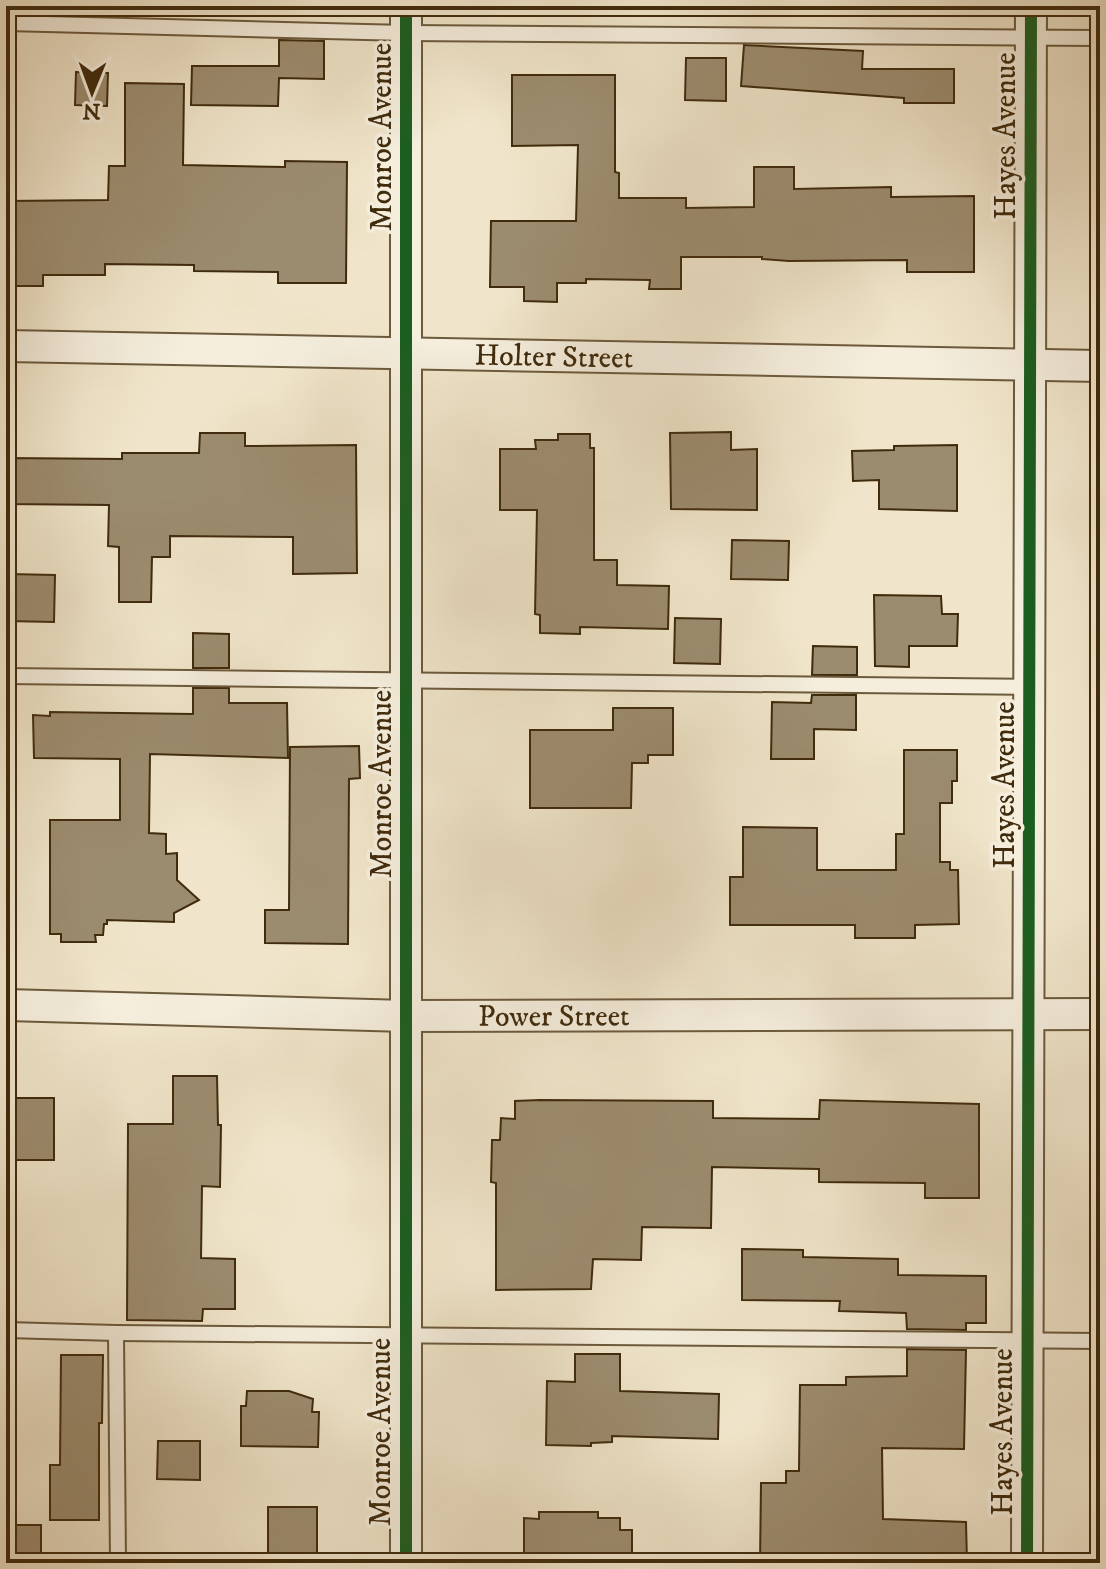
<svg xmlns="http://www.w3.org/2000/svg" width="1106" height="1569" font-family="'IM FELL DW Pica',serif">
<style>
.building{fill:#9c8c6f;stroke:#402b0d;stroke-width:2}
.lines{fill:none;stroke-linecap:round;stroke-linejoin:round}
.lane-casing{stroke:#6c5a3c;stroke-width:18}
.street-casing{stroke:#6c5a3c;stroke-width:34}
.lane{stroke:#f5eedd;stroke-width:14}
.street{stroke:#f5eedd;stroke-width:30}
.cycleway-casing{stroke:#f5eedd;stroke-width:17}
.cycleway{stroke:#1b5e20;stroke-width:12}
.labels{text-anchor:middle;stroke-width:7;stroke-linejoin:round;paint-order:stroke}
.street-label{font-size:30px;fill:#402b0d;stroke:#f5eedd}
</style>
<rect width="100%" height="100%" fill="#f0e5ca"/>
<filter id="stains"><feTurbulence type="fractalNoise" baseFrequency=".0025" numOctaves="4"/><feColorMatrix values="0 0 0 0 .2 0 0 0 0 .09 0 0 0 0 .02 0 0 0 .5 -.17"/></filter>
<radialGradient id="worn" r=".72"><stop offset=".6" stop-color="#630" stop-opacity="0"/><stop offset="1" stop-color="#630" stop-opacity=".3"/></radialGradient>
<g class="building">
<path d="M 279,40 L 324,41 L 324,79 L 279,78 L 278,106 L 191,105 L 192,66 L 279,66 Z"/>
<path d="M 744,45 L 863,51 L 862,69 L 954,69 L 954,103 L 904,103 L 904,98 L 741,86 Z"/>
<path d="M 686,58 L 726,58 L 726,101 L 685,100 Z"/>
<path d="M 76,72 L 108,73 L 107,106 L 75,105 Z"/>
<path d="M 512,75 L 615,75 L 615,172 L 619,173 L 619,198 L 686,198 L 686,208 L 754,207 L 754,167 L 794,167 L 794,189 L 891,187 L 891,197 L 974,196 L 974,272 L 907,272 L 907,260 L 789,261 L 762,259 L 762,257 L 681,257 L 681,289 L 649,289 L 650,280 L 586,279 L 586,283 L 557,283 L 557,302 L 524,301 L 524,287 L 490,287 L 491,221 L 576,221 L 578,145 L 512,146 Z"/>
<path d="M 125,83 L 184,84 L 183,165 L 285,167 L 285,161 L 347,162 L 346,283 L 278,283 L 278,272 L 194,271 L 194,265 L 105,264 L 105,275 L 43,275 L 43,286 L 6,286 L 6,201 L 108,200 L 109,166 L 125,166 Z"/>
<path d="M 731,432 L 731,450 L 757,449 L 757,510 L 671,509 L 670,433 Z"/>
<path d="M 200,433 L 245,433 L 245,446 L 356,445 L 357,573 L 293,574 L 293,537 L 170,536 L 170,557 L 152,557 L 151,602 L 119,602 L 119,547 L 108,546 L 109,505 L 6,504 L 6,458 L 122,459 L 122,453 L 199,453 Z"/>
<path d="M 558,434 L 590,434 L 590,448 L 594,448 L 594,560 L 617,560 L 617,585 L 669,586 L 668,629 L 580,627 L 580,634 L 540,633 L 540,615 L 535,614 L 537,510 L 500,510 L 500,449 L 536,449 L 535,440 L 558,440 Z"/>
<path d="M 957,445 L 957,511 L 879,509 L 879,480 L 853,481 L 852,451 L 894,450 L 894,446 Z"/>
<path d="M 732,540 L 789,541 L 788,580 L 731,579 Z"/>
<path d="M 8,574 L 55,575 L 54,622 L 7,621 Z"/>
<path d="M 874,595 L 941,596 L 942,614 L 958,614 L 957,646 L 909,646 L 909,667 L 875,666 Z"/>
<path d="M 675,618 L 721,619 L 720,664 L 674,663 Z"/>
<path d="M 193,633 L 229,634 L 229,668 L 193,668 Z"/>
<path d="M 813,646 L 857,647 L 857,675 L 812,675 Z"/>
<path d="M 193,688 L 229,688 L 229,703 L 287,703 L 288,758 L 150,754 L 149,833 L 166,834 L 166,854 L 177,853 L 177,880 L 199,900 L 174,913 L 174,922 L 107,920 L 107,924 L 104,924 L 103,935 L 95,935 L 96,942 L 61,942 L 61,934 L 50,934 L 50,820 L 120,820 L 120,759 L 34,758 L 33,715 L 50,716 L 50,712 L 193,714 Z"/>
<path d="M 812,695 L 856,695 L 856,730 L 814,729 L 814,759 L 771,759 L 772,702 L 811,703 Z"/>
<path d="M 613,708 L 673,708 L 673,755 L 648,755 L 648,763 L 632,763 L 631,808 L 530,808 L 530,730 L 613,730 Z"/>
<path d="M 359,746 L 360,778 L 349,779 L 348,944 L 265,943 L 265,910 L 289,910 L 290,747 Z"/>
<path d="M 904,750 L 957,750 L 957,781 L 952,781 L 952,803 L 940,803 L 940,862 L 950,862 L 950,870 L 958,870 L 959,924 L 915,925 L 915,938 L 855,938 L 855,925 L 730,925 L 730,877 L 743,877 L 743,827 L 817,828 L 817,870 L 896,870 L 896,834 L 904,834 Z"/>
<path d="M 173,1076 L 217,1076 L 218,1125 L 221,1125 L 220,1187 L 202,1186 L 201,1258 L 235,1259 L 235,1309 L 203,1309 L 202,1321 L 127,1320 L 128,1124 L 173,1124 Z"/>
<rect x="6" y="1098" width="48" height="62"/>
<path d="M 540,1100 L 713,1101 L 713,1118 L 819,1119 L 820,1100 L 979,1104 L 979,1198 L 925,1198 L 925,1183 L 819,1182 L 819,1169 L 712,1167 L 711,1228 L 642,1227 L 641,1260 L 593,1259 L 591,1289 L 496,1290 L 496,1183 L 491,1182 L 492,1140 L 500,1140 L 501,1118 L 515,1119 L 515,1101 Z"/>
<path d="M 742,1249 L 803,1250 L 803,1257 L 898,1259 L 898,1275 L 986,1276 L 986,1323 L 966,1323 L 966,1330 L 907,1329 L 906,1313 L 839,1311 L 840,1301 L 742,1300 Z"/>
<path d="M 907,1349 L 966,1350 L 964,1449 L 882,1448 L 883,1519 L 966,1522 L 967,1563 L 760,1563 L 761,1483 L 786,1483 L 786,1471 L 799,1471 L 800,1385 L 846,1385 L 846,1377 L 907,1376 Z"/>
<path d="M 575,1354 L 620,1354 L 620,1391 L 719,1394 L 718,1439 L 612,1436 L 612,1442 L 591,1443 L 591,1446 L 546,1445 L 547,1381 L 575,1382 Z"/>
<path d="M 61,1355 L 103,1355 L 102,1423 L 99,1423 L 99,1520 L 50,1520 L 50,1465 L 60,1465 Z"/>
<path d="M 247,1391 L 289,1391 L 313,1399 L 312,1412 L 319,1412 L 318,1447 L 241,1446 L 241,1406 L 246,1406 Z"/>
<path d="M 158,1441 L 200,1441 L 200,1480 L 157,1479 Z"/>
<rect x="268" y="1507" width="49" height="56"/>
<path d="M 539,1512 L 598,1512 L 598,1518 L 620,1518 L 620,1530 L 632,1530 L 632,1563 L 524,1563 L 524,1518 L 539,1519 Z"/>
<rect x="6" y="1525" width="35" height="38"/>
</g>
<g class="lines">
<g class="lane-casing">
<g id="lane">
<path d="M 6,23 L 406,33 L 1100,38"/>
<path d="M 6,676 L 1030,687"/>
<path d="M 6,1330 L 116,1333 L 1100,1341"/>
<path d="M 116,1333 L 118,1563"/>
</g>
</g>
<g class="street-casing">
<g id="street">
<path id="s1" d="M 6,346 L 1100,366"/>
<path id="s2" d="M 6,1005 L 407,1016 L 1100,1014"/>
<path d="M 406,1563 L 406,6"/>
<path d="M 1027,1563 L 1031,6"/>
</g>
</g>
<use href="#lane" class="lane"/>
<use href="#street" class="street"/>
<g class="cycleway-casing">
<g id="cycleway">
<path d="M 406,1563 L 406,6"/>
<path d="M 1027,1563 L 1031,6"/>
</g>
</g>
<use href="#cycleway" class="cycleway"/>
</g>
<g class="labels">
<g class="street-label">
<text transform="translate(1005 136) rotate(-90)" y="10">Hayes Avenue</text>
<text transform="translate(381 137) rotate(-90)" y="10">Monroe Avenue</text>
<text dy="10" stroke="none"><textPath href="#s1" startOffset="548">Holter Street</textPath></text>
<text transform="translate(381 784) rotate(-90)" y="10">Monroe Avenue</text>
<text transform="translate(1004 785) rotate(-90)" y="10">Hayes Avenue</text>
<text dy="10" stroke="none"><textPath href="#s2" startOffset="548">Power Street</textPath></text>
<text transform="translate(380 1432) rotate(-90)" y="10">Monroe Avenue</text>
<text transform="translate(1002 1432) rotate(-90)" y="10">Hayes Avenue</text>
</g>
</g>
<rect width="1106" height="1569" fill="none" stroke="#f0e5ca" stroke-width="32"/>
<rect x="8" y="8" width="1090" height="1553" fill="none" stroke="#402b0d" stroke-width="4"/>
<rect x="16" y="16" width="1074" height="1537" fill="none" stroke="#402b0d" stroke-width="2"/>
<g transform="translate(92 92) rotate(181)" stroke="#f5eedd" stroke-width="6" paint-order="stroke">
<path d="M0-6L14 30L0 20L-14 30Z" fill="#402b0d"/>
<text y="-12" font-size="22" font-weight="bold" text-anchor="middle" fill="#402b0d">N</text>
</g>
<rect width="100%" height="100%" filter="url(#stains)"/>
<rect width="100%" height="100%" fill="url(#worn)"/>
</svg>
